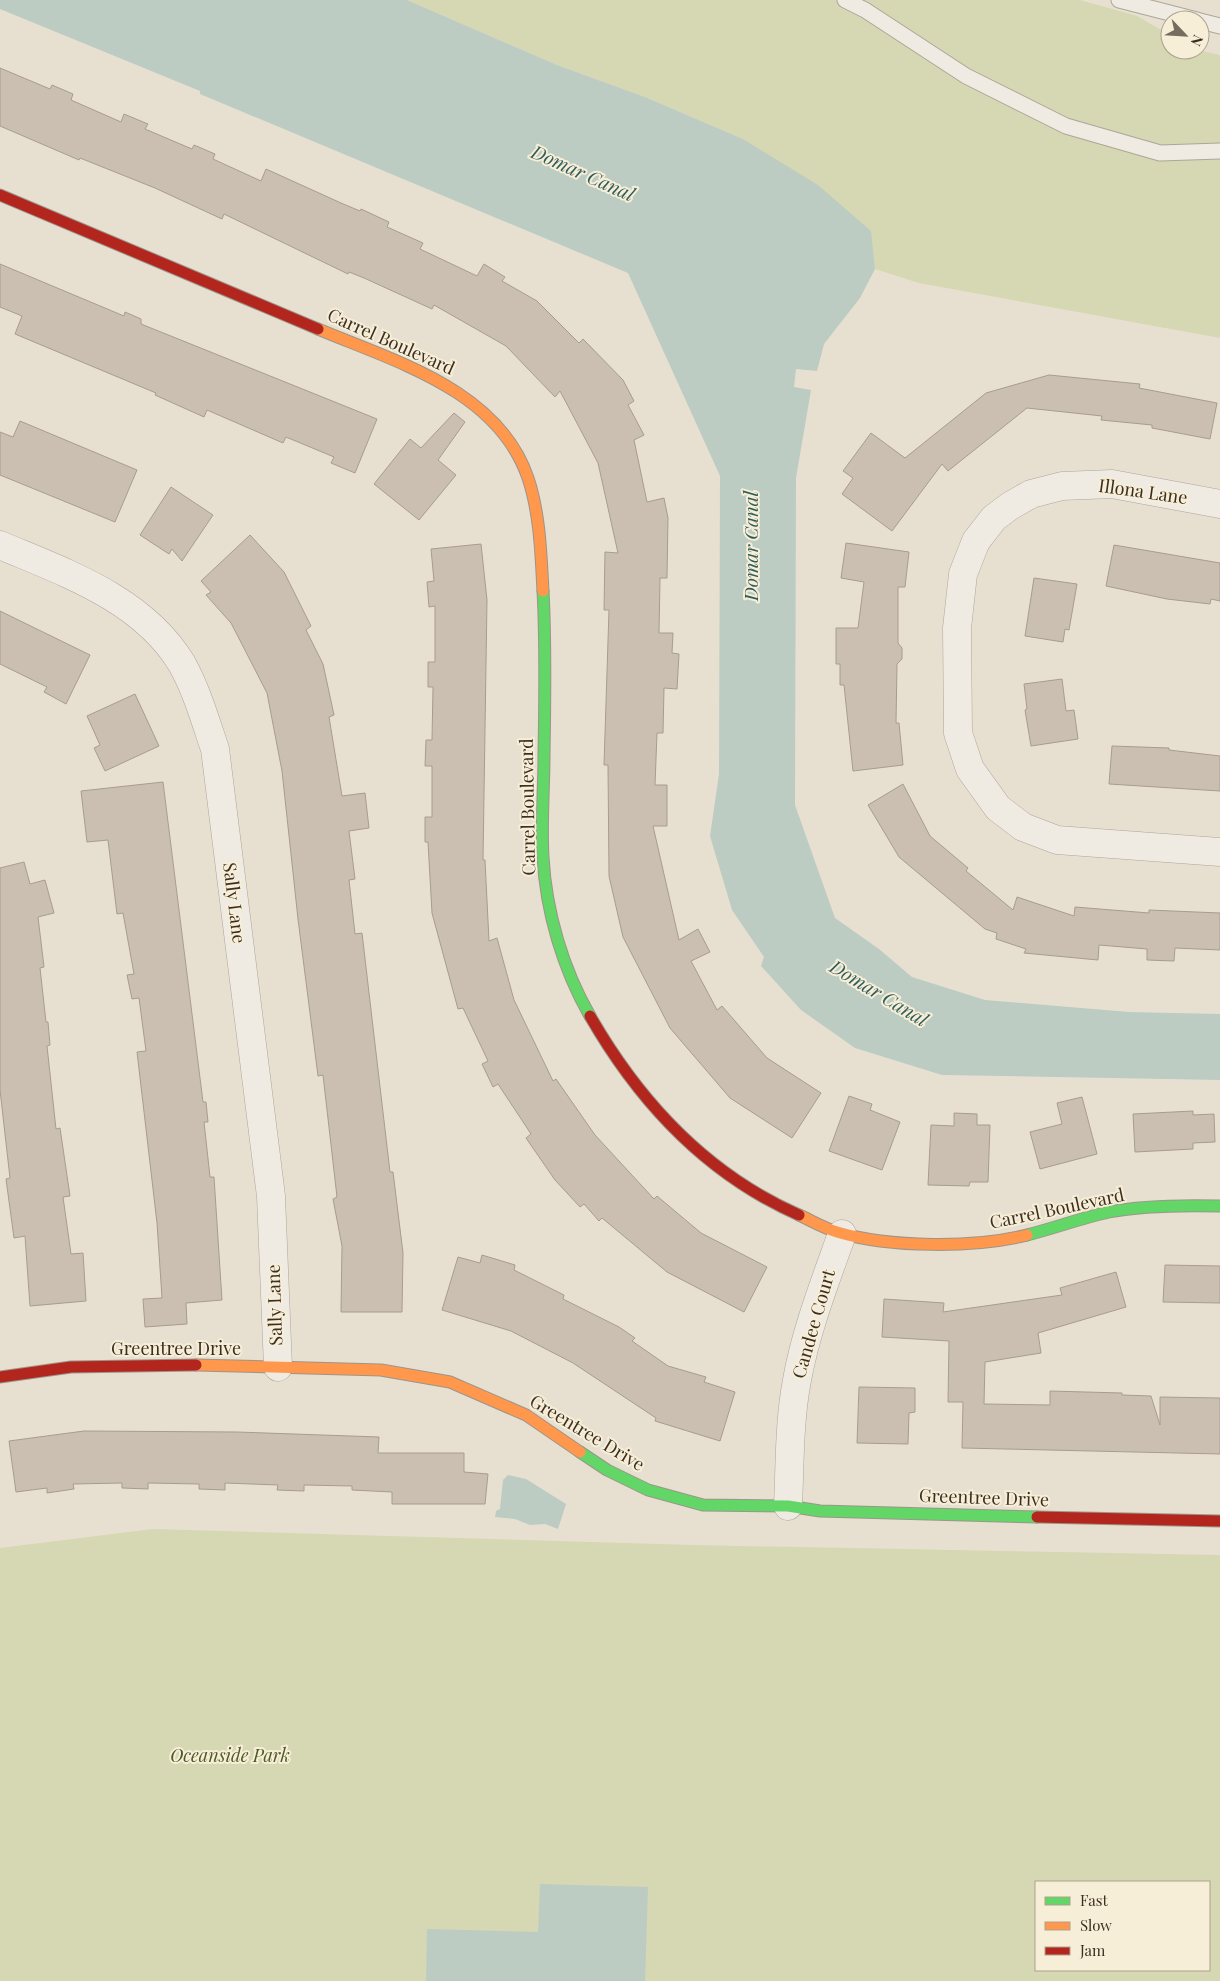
<svg xmlns="http://www.w3.org/2000/svg" width="1220" height="1981" font-family="'Playfair Display',serif">
<style>
.green{fill:#d6d7b3;fill-rule:evenodd}
.water{fill:#bcccc2}
.building{fill:#cbbfb2;stroke:#a89c90}
.lines{fill:none;stroke-linecap:round;stroke-linejoin:round}
.lane-casing{stroke:#ada599;stroke-width:17}
.street-casing{stroke:#ada599;stroke-width:29}
.fast-casing{stroke:#9c958a;stroke-width:13}
.slow-casing{stroke:#9c958a;stroke-width:13}
.jam-casing{stroke:#9c958a;stroke-width:13}
.lane{stroke:#efebe3;stroke-width:15}
.street{stroke:#efebe3;stroke-width:28}
.fast{stroke:#63d668;stroke-width:11}
.slow{stroke:#ff974d;stroke-width:11}
.jam{stroke:#b3261e;stroke-width:11}
.labels{text-anchor:middle;stroke-width:4;stroke-linejoin:round;paint-order:stroke}
.street-label{font-size:18px;fill:#3d2e20;stroke:#f7eed8}
.park-label{font-size:18px;font-style:italic;fill:#4d5a26;stroke:#f7eed8}
.water-label{font-size:19px;font-style:italic;fill:#2f5d5a;stroke:#f7eed8}
</style>
<rect width="100%" height="100%" fill="#e7e0d1"/>
<g class="green">
<path d="M 407,0 L 1080,0 L 1137,16 L 1170,35 L 1170,50 L 1198,50 L 1220,55 L 1220,338 L 919,283 L 875,269 L 870,231 L 743,139 L 645,97 L 557,65 Z"/>
<path d="M 153,1529 L 691,1545 L 1220,1555 L 1220,1981 L 0,1981 L 0,1548 ZM 1036,1882 L 1209,1882 L 1209,1970 L 1036,1970 Z"/>
</g>
<g class="water">
<path d="M 0,0 L 407,0 L 557,65 L 645,97 L 743,139 L 818,185 L 871,231 L 875,269 L 860,298 L 824,344 L 817,371 L 796,369 L 794,387 L 811,390 L 796,478 L 795,805 L 835,918 L 879,949 L 912,977 L 985,1000 L 1129,1012 L 1220,1014 L 1220,1080 L 942,1075 L 855,1048 L 801,1010 L 761,966 L 764,957 L 732,910 L 710,836 L 719,774 L 720,476 L 628,273 L 200,94 L 200,91 L 0,9 Z"/>
<path d="M 508,1475 L 526,1479 L 566,1504 L 558,1529 L 545,1524 L 530,1525 L 515,1519 L 495,1517 L 496,1511 L 500,1509 L 503,1480 Z"/>
<path d="M 540,1884 L 648,1887 L 645,1981 L 426,1981 L 427,1929 L 538,1932 Z"/>
</g>
<g class="building">
<path d="M 0,68 L 50,89 L 52,85 L 73,94 L 71,100 L 121,122 L 124,114 L 148,124 L 145,129 L 192,149 L 194,145 L 215,154 L 213,159 L 261,181 L 266,169 L 341,203 L 360,211 L 361,209 L 389,222 L 387,227 L 423,243 L 420,249 L 477,276 L 484,264 L 505,277 L 502,281 L 537,301 L 579,343 L 583,339 L 623,380 L 634,401 L 628,405 L 644,435 L 634,440 L 647,502 L 664,498 L 668,518 L 667,578 L 660,578 L 659,633 L 673,633 L 672,653 L 679,654 L 677,689 L 664,688 L 663,733 L 657,733 L 655,785 L 667,785 L 667,826 L 653,826 L 679,940 L 698,929 L 710,952 L 691,961 L 717,1010 L 722,1006 L 767,1058 L 821,1093 L 792,1138 L 730,1098 L 670,1028 L 623,937 L 609,876 L 608,765 L 604,765 L 609,610 L 604,610 L 605,552 L 618,553 L 598,463 L 560,391 L 555,397 L 506,346 L 434,305 L 432,309 L 364,278 L 349,272 L 348,274 L 224,214 L 222,219 L 155,188 L 80,158 L 79,160 L 0,126 Z"/>
<path d="M 0,264 L 124,316 L 125,312 L 141,319 L 141,324 L 377,419 L 355,473 L 331,463 L 334,457 L 286,437 L 283,443 L 207,410 L 204,417 L 155,395 L 156,393 L 15,334 L 22,316 L 0,307 Z"/>
<path d="M 1049,375 L 1140,384 L 1139,388 L 1217,403 L 1210,439 L 1152,428 L 1152,425 L 1101,420 L 1102,416 L 1027,408 L 948,471 L 942,464 L 892,531 L 842,494 L 853,478 L 843,471 L 871,433 L 905,458 L 986,393 Z"/>
<path d="M 454,413 L 465,422 L 438,460 L 456,475 L 419,520 L 374,484 L 410,439 L 421,448 Z"/>
<path d="M 20,421 L 137,470 L 115,522 L 0,475 L 0,432 L 13,437 Z"/>
<path d="M 171,487 L 213,515 L 182,561 L 172,549 L 169,554 L 140,535 Z"/>
<path d="M 250,535 L 284,572 L 311,626 L 306,630 L 323,664 L 334,715 L 329,717 L 342,796 L 365,793 L 369,828 L 349,831 L 355,879 L 349,880 L 355,934 L 362,933 L 390,1172 L 393,1172 L 403,1253 L 402,1312 L 341,1312 L 342,1246 L 333,1199 L 337,1197 L 323,1075 L 318,1076 L 298,919 L 282,771 L 267,693 L 231,623 L 206,595 L 211,592 L 201,581 Z"/>
<path d="M 846,543 L 909,552 L 905,587 L 898,587 L 898,643 L 902,648 L 902,659 L 897,664 L 896,723 L 899,723 L 903,765 L 853,771 L 844,685 L 840,685 L 840,664 L 836,664 L 836,628 L 858,628 L 864,582 L 841,578 Z"/>
<path d="M 481,544 L 487,600 L 483,860 L 485,860 L 489,941 L 497,938 L 514,1000 L 553,1081 L 556,1079 L 595,1135 L 654,1199 L 657,1196 L 701,1233 L 767,1267 L 744,1312 L 667,1272 L 602,1218 L 599,1221 L 584,1204 L 580,1207 L 555,1180 L 526,1138 L 531,1134 L 498,1084 L 493,1087 L 482,1064 L 488,1061 L 463,1008 L 458,1009 L 432,913 L 428,842 L 425,842 L 425,817 L 432,817 L 432,766 L 425,766 L 426,740 L 432,740 L 433,687 L 428,687 L 428,662 L 435,662 L 435,606 L 429,607 L 427,582 L 434,581 L 431,549 Z"/>
<path d="M 1114,545 L 1220,563 L 1220,601 L 1211,599 L 1210,604 L 1167,599 L 1106,586 Z"/>
<path d="M 1034,578 L 1077,584 L 1069,630 L 1065,629 L 1063,642 L 1025,636 Z"/>
<path d="M 0,611 L 90,655 L 66,704 L 44,692 L 47,687 L 0,664 Z"/>
<path d="M 1062,679 L 1066,711 L 1074,710 L 1078,739 L 1031,746 L 1025,710 L 1027,709 L 1024,684 Z"/>
<path d="M 135,694 L 159,746 L 105,771 L 94,748 L 100,745 L 87,716 Z"/>
<path d="M 1112,746 L 1169,748 L 1169,750 L 1220,756 L 1220,791 L 1109,784 Z"/>
<path d="M 163,782 L 203,1102 L 206,1102 L 208,1122 L 204,1122 L 210,1177 L 214,1177 L 222,1300 L 186,1303 L 187,1324 L 145,1327 L 143,1299 L 162,1298 L 157,1223 L 137,1052 L 146,1051 L 139,998 L 132,999 L 127,975 L 134,974 L 123,913 L 117,914 L 108,840 L 87,842 L 81,791 Z"/>
<path d="M 903,784 L 930,836 L 968,868 L 966,871 L 1013,910 L 1017,897 L 1074,916 L 1075,907 L 1149,913 L 1149,910 L 1220,913 L 1220,950 L 1175,948 L 1174,961 L 1147,960 L 1147,949 L 1099,945 L 1098,960 L 1024,953 L 1026,949 L 996,939 L 997,933 L 985,929 L 899,857 L 868,805 Z"/>
<path d="M 24,862 L 30,884 L 45,880 L 54,913 L 38,917 L 44,967 L 40,968 L 46,1022 L 48,1022 L 50,1045 L 47,1046 L 56,1129 L 60,1128 L 70,1196 L 63,1197 L 71,1254 L 83,1253 L 86,1301 L 30,1306 L 25,1236 L 14,1238 L 6,1179 L 10,1178 L 0,1090 L 0,868 Z"/>
<path d="M 849,1096 L 872,1104 L 870,1110 L 900,1122 L 882,1170 L 829,1151 Z"/>
<path d="M 1082,1097 L 1097,1154 L 1040,1169 L 1030,1132 L 1062,1124 L 1057,1103 Z"/>
<path d="M 1193,1111 L 1193,1115 L 1214,1114 L 1215,1142 L 1193,1143 L 1193,1149 L 1135,1152 L 1133,1114 Z"/>
<path d="M 954,1113 L 977,1114 L 977,1125 L 990,1125 L 988,1182 L 970,1182 L 969,1186 L 928,1185 L 931,1125 L 954,1126 Z"/>
<path d="M 482,1255 L 515,1265 L 514,1270 L 564,1295 L 563,1299 L 619,1327 L 635,1338 L 632,1341 L 668,1366 L 706,1377 L 704,1382 L 735,1392 L 720,1441 L 655,1421 L 656,1418 L 573,1363 L 511,1331 L 442,1310 L 458,1257 L 480,1263 Z"/>
<path d="M 1165,1265 L 1220,1266 L 1220,1303 L 1163,1302 Z"/>
<path d="M 1116,1272 L 1126,1307 L 1038,1333 L 1041,1353 L 985,1362 L 984,1404 L 1050,1405 L 1050,1391 L 1122,1393 L 1122,1395 L 1151,1396 L 1160,1425 L 1160,1397 L 1220,1398 L 1220,1454 L 962,1448 L 963,1402 L 948,1402 L 949,1341 L 882,1337 L 884,1299 L 944,1303 L 943,1312 L 1062,1295 L 1060,1288 Z"/>
<path d="M 859,1387 L 915,1388 L 915,1412 L 909,1413 L 908,1444 L 857,1443 Z"/>
<path d="M 84,1431 L 237,1432 L 379,1437 L 378,1453 L 464,1453 L 464,1472 L 488,1474 L 485,1504 L 392,1504 L 392,1492 L 352,1490 L 352,1486 L 304,1485 L 304,1491 L 277,1490 L 278,1485 L 225,1483 L 225,1490 L 199,1489 L 199,1484 L 148,1483 L 148,1489 L 122,1488 L 122,1483 L 73,1484 L 74,1489 L 47,1493 L 47,1488 L 16,1492 L 9,1441 Z"/>
</g>
<g class="lines">
<g class="lane-casing">
<g id="lane">
<path d="M 845,0 L 865,10 L 966,76 L 1066,126 L 1160,153 L 1220,151"/>
<path d="M 1119,0 L 1197,20"/>
<path d="M 1200,21 L 1220,26"/>
</g>
</g>
<g class="street-casing">
<g id="street">
<path d="M 1220,504 L 1112,484 L 1062,486 L 1031,494 L 1010,506 L 994,518 L 976,541 L 963,574 L 957,628 L 958,733 L 970,769 L 998,808 L 1023,827 L 1057,840 L 1220,852"/>
<path d="M 0,545 C 66,573 143,599 182,664 C 197,691 205,720 215,749 L 271,1196 L 278,1367"/>
<path d="M 788,1506 C 790,1464 789,1422 797,1380 C 806,1330 825,1282 842,1234"/>
</g>
</g>
<g class="fast-casing">
<g id="fast">
<path d="M 543,591 C 546,646 545,700 544,755 C 544,789 541,823 543,857 C 546,912 563,969 590,1016"/>
<path d="M 1027,1235 C 1055,1228 1081,1218 1109,1212 C 1145,1205 1183,1205 1220,1206"/>
<path d="M 580,1452 L 607,1470 L 648,1490 L 703,1505 L 788,1506 L 820,1511 L 1037,1517"/>
</g>
</g>
<g class="slow-casing">
<g id="slow">
<path d="M 318,329 C 396,362 498,390 528,478 C 540,514 541,554 543,591"/>
<path d="M 799,1215 C 812,1221 824,1228 837,1232 C 890,1248 975,1248 1027,1235"/>
<path d="M 196,1365 L 381,1370 L 450,1382 L 526,1415 L 580,1452"/>
</g>
</g>
<g class="jam-casing">
<g id="jam">
<path d="M 0,195 L 318,329"/>
<path d="M 590,1016 C 640,1103 706,1174 799,1215"/>
<path d="M 0,1377 L 71,1367 L 196,1365"/>
<path d="M 1037,1517 L 1220,1521"/>
</g>
</g>
<use href="#lane" class="lane"/>
<use href="#street" class="street"/>
<use href="#fast" class="fast"/>
<use href="#slow" class="slow"/>
<use href="#jam" class="jam"/>
</g>
<g class="labels">
<g class="street-label">
<text transform="translate(391 342) rotate(24)" y="6">Carrel Boulevard</text>
<text transform="translate(1143 492) rotate(8)" y="6">Illona Lane</text>
<text transform="translate(528 807) rotate(-91)" y="6">Carrel Boulevard</text>
<text transform="translate(234 903) rotate(83)" y="6">Sally Lane</text>
<text transform="translate(1057 1209) rotate(-12)" y="6">Carrel Boulevard</text>
<text transform="translate(275 1305) rotate(-92)" y="6">Sally Lane</text>
<text transform="translate(814 1324) rotate(-74)" y="6">Candee Court</text>
<text x="176" y="1355">Greentree Drive</text>
<text transform="translate(587 1433) rotate(31)" y="6">Greentree Drive</text>
<text transform="translate(984 1498) rotate(2)" y="6">Greentree Drive</text>
</g>
<g class="park-label">
<text x="230" y="1762">Oceanside Park</text>
</g>
<g class="water-label">
<text transform="translate(583 173) rotate(24)" y="7">Domar Canal</text>
<text transform="translate(751 546) rotate(-90)" y="7">Domar Canal</text>
<text transform="translate(879 993) rotate(31)" y="7">Domar Canal</text>
</g>
</g>
<rect x="1035" y="1881" width="175" height="90" fill="#f7eed8" stroke="#ada18e"/>
<rect x="1045" y="1897" width="25" height="8" fill="#63d668" stroke="#ada18e"/>
<text x="1080" y="1906" font-size="15" fill="#3d2e20">Fast</text>
<rect x="1045" y="1922" width="25" height="8" fill="#ff974d" stroke="#ada18e"/>
<text x="1080" y="1931" font-size="15" fill="#3d2e20">Slow</text>
<rect x="1045" y="1947" width="25" height="8" fill="#b3261e" stroke="#ada18e"/>
<text x="1080" y="1956" font-size="15" fill="#3d2e20">Jam</text>
<g transform="translate(1185 35) rotate(115)"><circle r="24" fill="#f7eed8" stroke="#ada18e"/>
<path d="M0-4L9 19L0 12L-9 19Z" fill="#786c5e"/>
<text y="-8" font-size="14" font-weight="bold" text-anchor="middle" fill="#3d2e20">N</text>
</g>
</svg>
